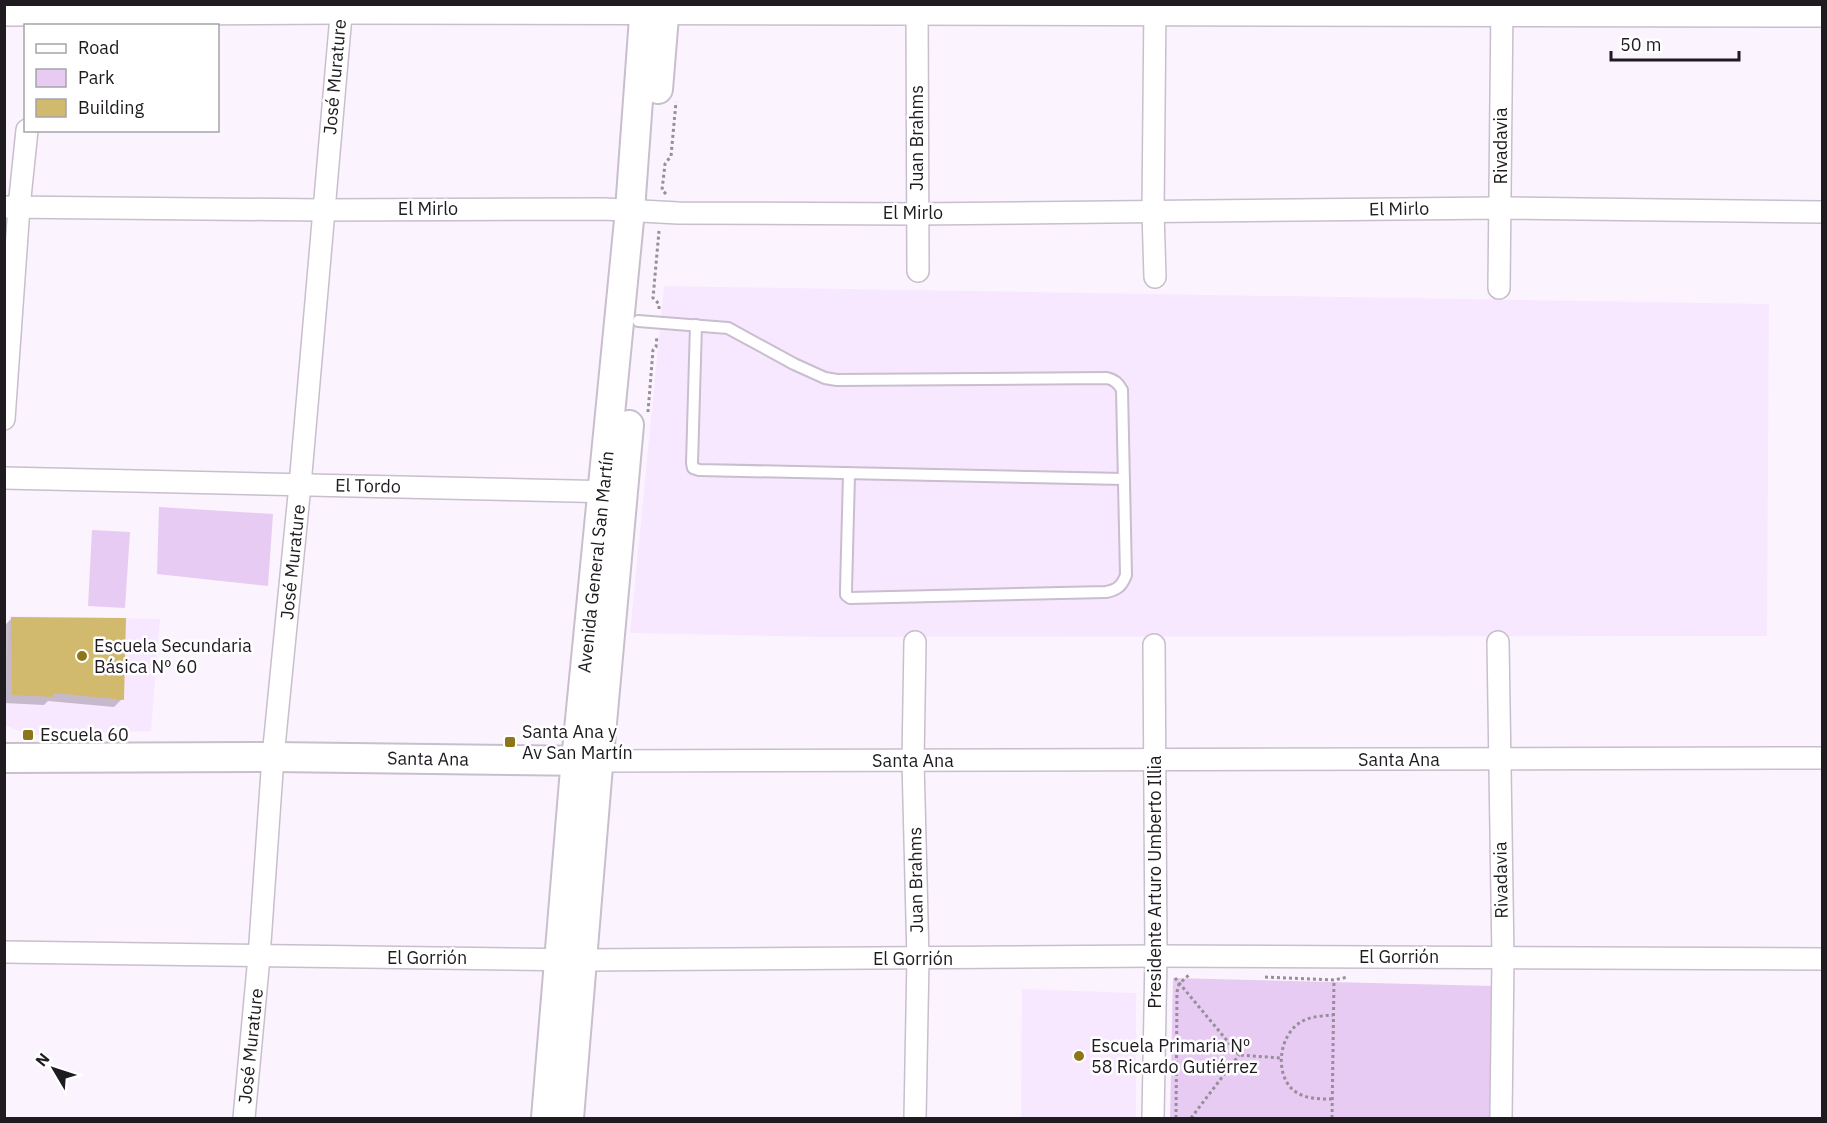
<svg xmlns="http://www.w3.org/2000/svg" width="1827" height="1123" font-family="'IBM Plex Sans',sans-serif">
<style>
.built{fill:#f8e8ff}
.green{fill:#e7cbf3}
.shadow{fill:#0003}
.building{fill:#d1b96e}
.lines{fill:none;stroke-linecap:round;stroke-linejoin:round}
.lane-casing{stroke:#c9becd;stroke-width:14}
.street-casing{stroke:#c9becd;stroke-width:24}
.secondary-casing{stroke:#c9becd;stroke-width:32}
.path{stroke:#958f97;stroke-width:3;stroke-dasharray:3 3;stroke-linecap:butt}
.lane{stroke:#fff;stroke-width:10}
.street{stroke:#fff;stroke-width:21}
.secondary{stroke:#fff;stroke-width:28}
.poi-dot{fill:#8f751a;stroke:#fff;stroke-width:2}
.labels{text-anchor:middle;stroke-width:5;stroke-linejoin:round;paint-order:stroke}
.street-label{font-size:18px;fill:#1f1b20;stroke:#fff}
.poi-label{font-size:18px;fill:#1f1b20;stroke:#fff;text-anchor:start}
</style>
<rect width="100%" height="100%" fill="#fbf4fe"/>
<g class="built">
<path d="M 664,286 L 1769,304 L 1767,636 L 817,637 L 630,633 Z"/>
<path d="M 9,616 L 160,619 L 151,731 L 28,735 L 5,725 Z"/>
<path d="M 1022,989 L 1136,993 L 1136,1118 L 1021,1118 Z"/>
</g>
<g class="green">
<path d="M 159,507 L 273,514 L 268,586 L 157,574 Z"/>
<path d="M 92,530 L 130,532 L 125,608 L 88,606 Z"/>
<path d="M 1173,978 L 1494,986 L 1492,1118 L 1170,1118 Z"/>
</g>
<path class="shadow" d="M 11,619 L 122,699 L 114,707 L 48,701 L 44,705 L 4,703 L 4,626 Z"/>
<path class="building" d="M 11,617 L 126,618 L 124,700 L 54,693 L 53,697 L 12,695 Z"/>
<g class="lines">
<g class="lane-casing">
<g id="lane">
<path d="M 638,321 L 728,328 L 794,364 L 825,378 L 837,380 L 1107,378 C 1115,380 1118,383 1122,390 L 1126,575 C 1122,586 1117,590 1106,592 L 850,598 L 846,595 L 846,590 L 849,474"/>
<path d="M 696,325 L 692,463 L 693,468 L 699,470 L 1124,479"/>
</g>
</g>
<g class="street-casing">
<g id="street">
<path d="M 917,4 L 918,271"/>
<path d="M 1155,4 L 1153,212 L 1155,277"/>
<path d="M 4,15 L 341,13 L 1822,16"/>
<path d="M 4,207 L 322,210 L 604,209 L 678,213 L 916,214 L 1501,208 L 1822,212"/>
<path d="M 1499,288 L 1502,4"/>
<path d="M 4,419 L 19,207 L 27,130"/>
<path d="M 4,478 L 616,492"/>
<path d="M 915,642 L 913,761 L 918,959 L 915,1118"/>
<path d="M 1498,642 L 1503,958 L 1501,1118"/>
<path d="M 598,761 L 1822,758"/>
<path d="M 4,952 L 583,960 L 1156,956 L 1822,959"/>
<path d="M 244,1118 L 259,957 L 273,757 L 300,485 L 342,4"/>
<path d="M 1153,1118 L 1156,956 L 1154,645"/>
</g>
</g>
<g class="secondary-casing">
<g id="secondary">
<path d="M 658,89 L 665,4"/>
<path d="M 4,758 L 273,757 L 593,761"/>
<path d="M 546,1118 L 574,781 L 630,210 L 645,4"/>
<path d="M 569,1118 L 597,778 L 629,425"/>
</g>
</g>
<g class="path">
<path d="M 666,194 L 662,190 L 665,164 L 671,156 L 676,102"/>
<path d="M 659,309 L 659,304 L 653,298 L 659,231"/>
<path d="M 648,412 L 653,350 L 656,347 L 657,336"/>
<path d="M 1265,977 L 1334,980 L 1348,977"/>
<path d="M 1175,978 L 1239,1055 L 1281,1058"/>
<path d="M 1332,1099 C 1318,1099 1303,1099 1292,1089 C 1274,1071 1280,1034 1301,1022 C 1310,1016 1323,1016 1333,1015"/>
<path d="M 1176,1118 L 1177,992 L 1179,984 L 1189,975"/>
<path d="M 1191,1118 L 1239,1055"/>
<path d="M 1332,1118 L 1334,980"/>
</g>
<use href="#lane" class="lane"/>
<use href="#street" class="street"/>
<use href="#secondary" class="secondary"/>
</g>
<g class="poi-dot">
<circle cx="82" cy="656" r="6"/>
<rect x="22" y="729" width="12" height="12" rx="3"/>
<rect x="504" y="736" width="12" height="12" rx="3"/>
<circle cx="1079" cy="1056" r="6"/>
</g>
<g class="labels">
<g class="street-label">
<text transform="translate(335 77) rotate(-85)" y="6">José Murature</text>
<text transform="translate(917 138) rotate(-90)" y="6">Juan Brahms</text>
<text transform="translate(1501 146) rotate(-90)" y="6">Rivadavia</text>
<text x="428" y="215">El Mirlo</text>
<text transform="translate(1399 209) rotate(-1)" y="6">El Mirlo</text>
<text x="913" y="219">El Mirlo</text>
<text transform="translate(368 486) rotate(1)" y="6">El Tordo</text>
<text transform="translate(293 562) rotate(-84)" y="6">José Murature</text>
<text transform="translate(596 562) rotate(-84)" y="6">Avenida General San Martín</text>
<text transform="translate(428 759) rotate(1)" y="6">Santa Ana</text>
<text x="1399" y="766">Santa Ana</text>
<text x="913" y="767">Santa Ana</text>
<text transform="translate(916 880) rotate(-91)" y="6">Juan Brahms</text>
<text transform="translate(1501 880) rotate(-91)" y="6">Rivadavia</text>
<text transform="translate(1155 882) rotate(-90)" y="6">Presidente Arturo Umberto Illia</text>
<text x="1399" y="963">El Gorrión</text>
<text x="427" y="964">El Gorrión</text>
<text x="913" y="965">El Gorrión</text>
<text transform="translate(251 1046) rotate(-84)" y="6">José Murature</text>
</g>
<g class="poi-label">
<text x="94" y="652">Escuela Secundaria<tspan x="94" dy="21">Básica Nº 60</tspan></text>
<text x="522" y="738">Santa Ana y<tspan x="522" dy="21">Av San Martín</tspan></text>
<text x="40" y="741">Escuela 60</text>
<text x="1091" y="1052">Escuela Primaria Nº<tspan x="1091" dy="21">58 Ricardo Gutiérrez</tspan></text>
</g>
</g>
<rect width="1827" height="1123" fill="none" stroke="#1f1b20" stroke-width="12"/>
<rect x="24" y="24" width="195" height="108" fill="#ffffff" stroke="#a5a4a6" stroke-width="1.5"/>
<rect x="36" y="44" width="30" height="9" fill="#ffffff" stroke="#a5a4a6" stroke-width="1.5"/>
<text x="78" y="54" font-size="18" fill="#1f1b20">Road</text>
<rect x="36" y="69" width="30" height="18" fill="#e7cbf3" stroke="#a5a4a6" stroke-width="1.5"/>
<text x="78" y="84" font-size="18" fill="#1f1b20">Park</text>
<rect x="36" y="99" width="30" height="18" fill="#d1b96e" stroke="#a5a4a6" stroke-width="1.5"/>
<text x="78" y="114" font-size="18" fill="#1f1b20">Building</text>
<g transform="translate(54 1069) rotate(309)" stroke="#ffffff" stroke-width="4.5" paint-order="stroke">
<path d="M0-4.5L10 22L0 15L-10 22Z" fill="#1f1b20"/>
<text y="-9" font-size="16" font-weight="bold" text-anchor="middle" fill="#1f1b20">N</text>
</g>
<path d="M1611 51v9h128v-9" fill="none" stroke="#1f1b20" stroke-width="3"/>
<text x="1620" y="51" font-size="18" fill="#1f1b20" stroke="#ffffff" stroke-width="4.5" paint-order="stroke">50 m</text>
</svg>
